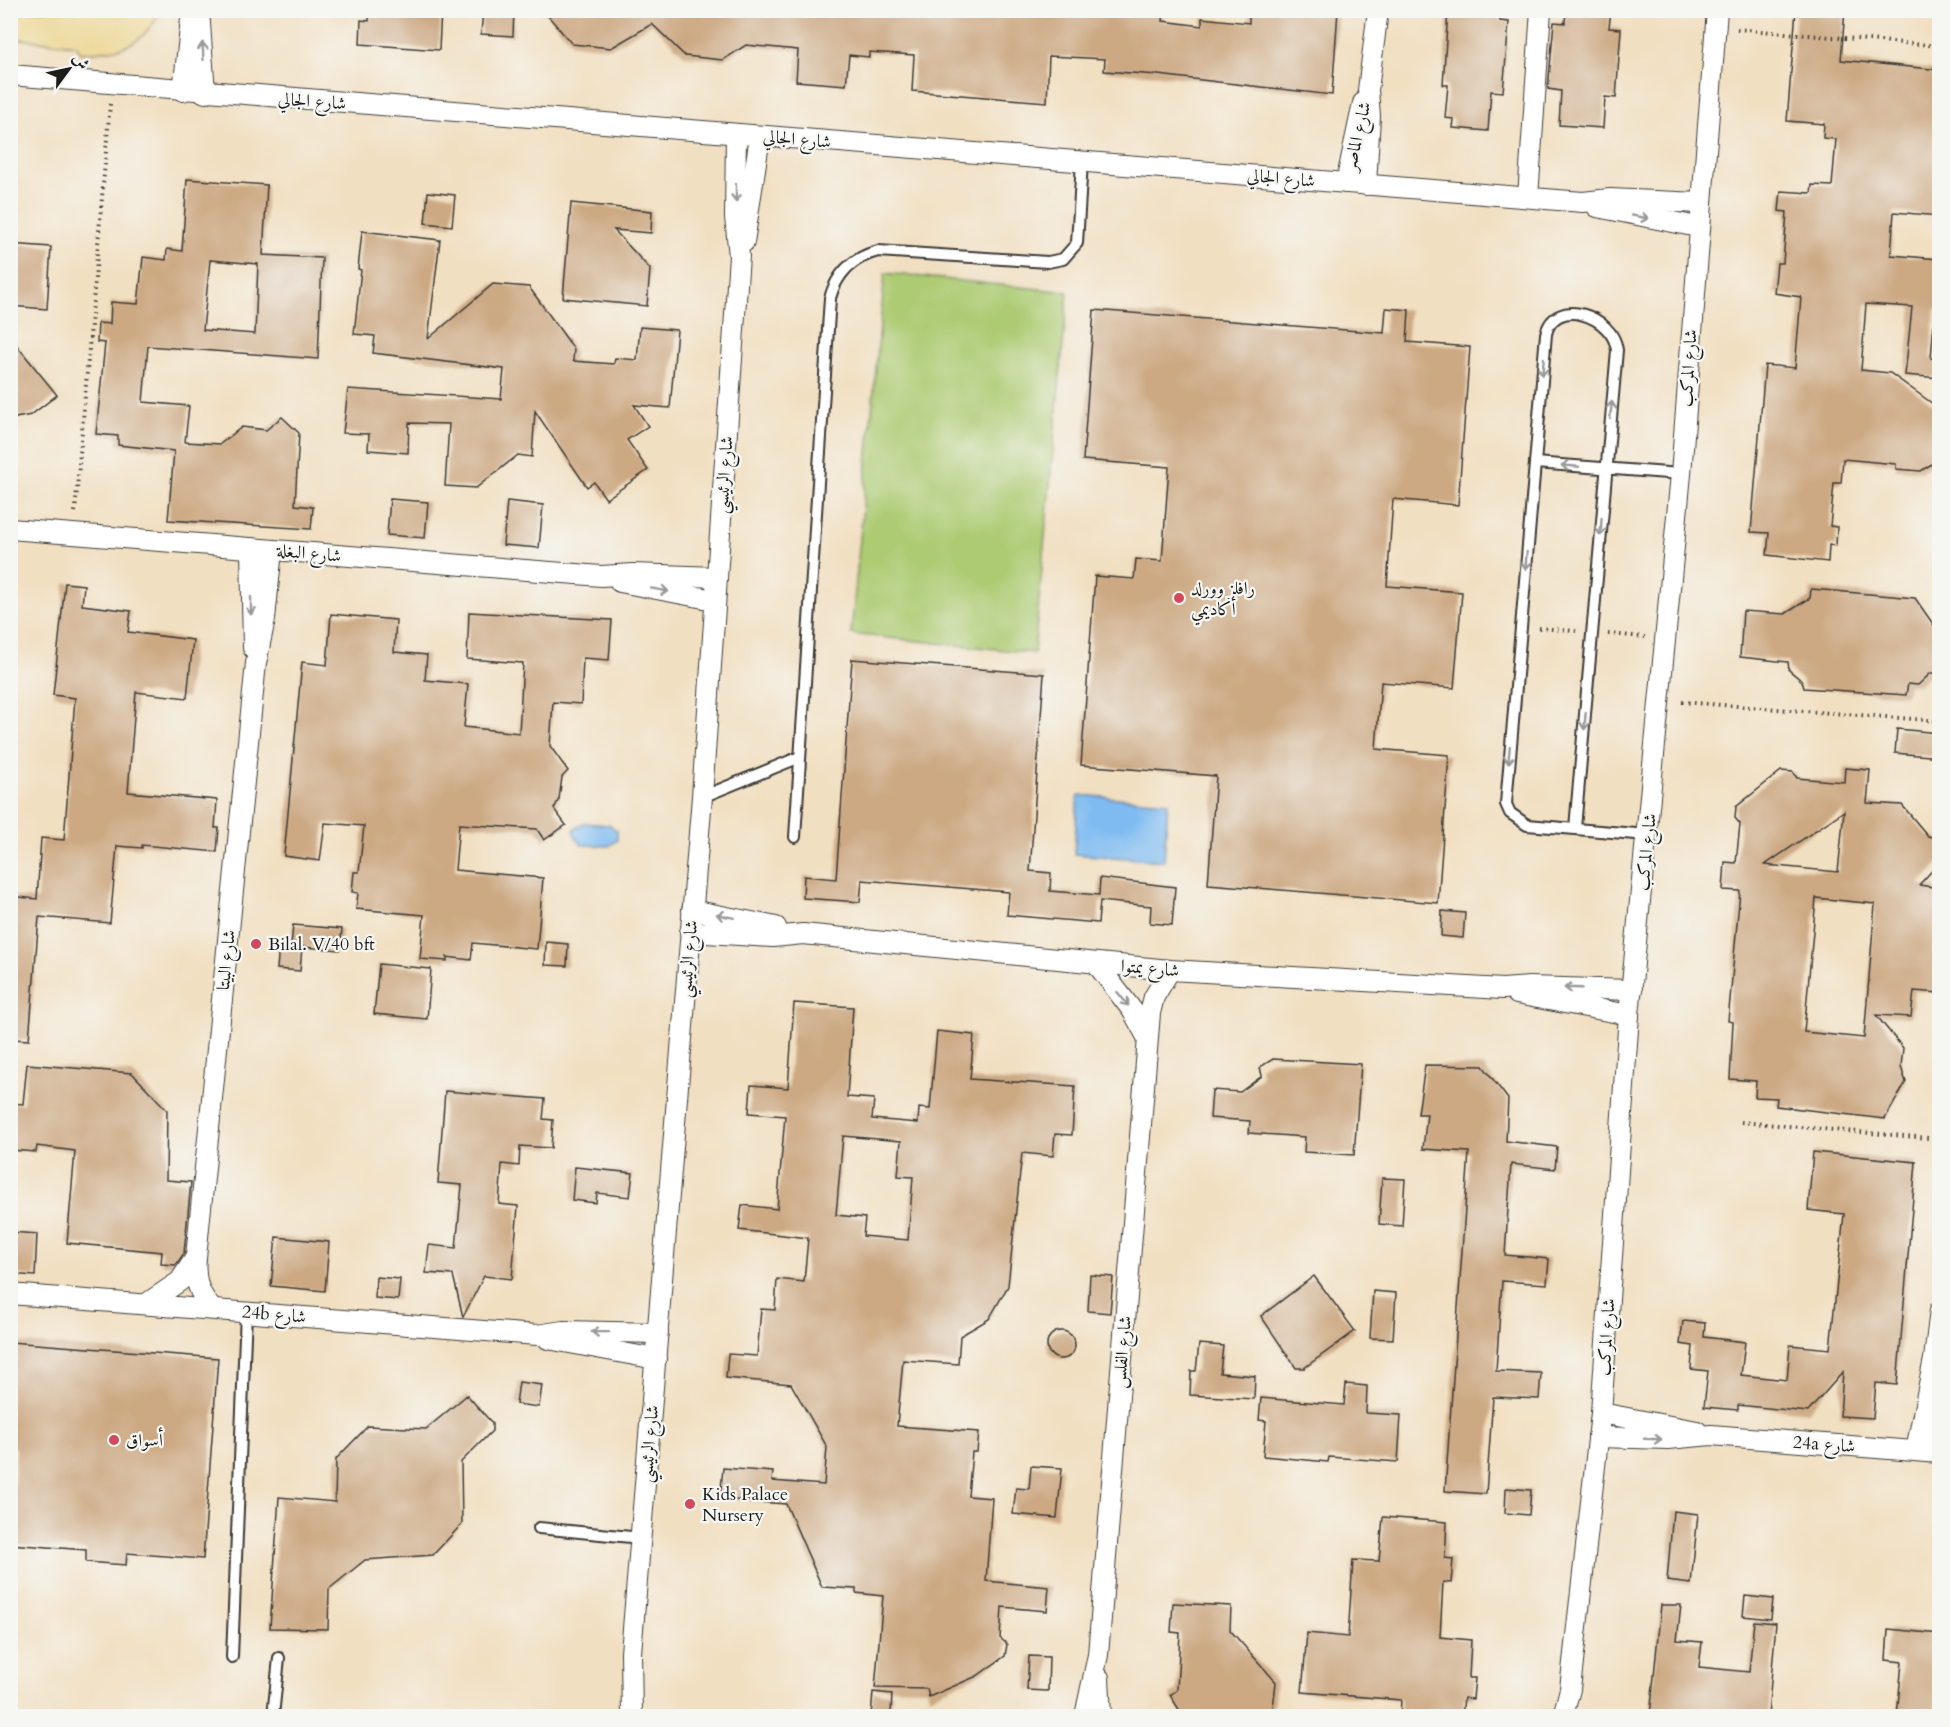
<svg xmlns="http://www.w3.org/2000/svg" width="1950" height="1727" font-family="Cardo,Amiri,serif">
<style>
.green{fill:#adcb73;stroke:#647448;stroke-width:1.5}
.sand{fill:#eeda9e;stroke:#857b5d;stroke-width:1.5}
.water{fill:#7fbbf1;stroke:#4e6c86;stroke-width:1.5}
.building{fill:#cca983;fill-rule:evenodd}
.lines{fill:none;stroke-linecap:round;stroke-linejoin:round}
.service-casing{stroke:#3c3935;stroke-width:14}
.minor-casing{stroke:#3c3935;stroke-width:22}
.path{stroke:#3c3935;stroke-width:4;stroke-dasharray:1.5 4.5;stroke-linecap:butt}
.service{stroke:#fff;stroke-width:10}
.minor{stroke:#fff;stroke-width:20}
.oneway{stroke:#999}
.poi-dot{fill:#d1495b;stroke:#f6f6f2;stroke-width:2}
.labels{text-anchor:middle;stroke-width:4.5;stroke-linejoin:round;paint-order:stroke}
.street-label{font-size:18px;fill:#1c1c1c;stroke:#f6f6f2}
.poi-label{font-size:18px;fill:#1c1c1c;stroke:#f6f6f2;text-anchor:start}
</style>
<rect width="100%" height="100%" fill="#f6f6f2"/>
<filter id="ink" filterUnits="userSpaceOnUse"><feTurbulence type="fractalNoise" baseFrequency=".0167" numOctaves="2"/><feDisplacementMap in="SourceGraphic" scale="12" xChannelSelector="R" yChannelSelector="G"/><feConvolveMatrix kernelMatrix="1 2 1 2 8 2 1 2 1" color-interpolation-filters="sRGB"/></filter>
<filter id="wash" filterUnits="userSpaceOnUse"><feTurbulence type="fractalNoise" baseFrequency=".008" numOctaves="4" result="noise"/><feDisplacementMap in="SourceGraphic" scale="24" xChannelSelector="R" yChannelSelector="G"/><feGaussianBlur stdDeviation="1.35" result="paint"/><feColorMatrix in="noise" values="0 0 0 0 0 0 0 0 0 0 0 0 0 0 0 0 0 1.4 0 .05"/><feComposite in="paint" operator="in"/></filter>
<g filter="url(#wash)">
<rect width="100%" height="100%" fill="#f1dfc1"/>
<path class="green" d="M 885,273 L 1068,292 L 1034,653 L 851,634 Z"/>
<path class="sand" d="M 10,11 L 11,10 L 160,11 C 141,49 120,50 81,53 L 76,45 L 11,38 Z"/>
<g class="water">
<path d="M 1078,795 L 1168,802 L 1164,861 L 1074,854 Z"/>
<path d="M 583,823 L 610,825 L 617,831 L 617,840 L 609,846 L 582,845 L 575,836 L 574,830 Z"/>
</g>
<g id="blocks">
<g class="building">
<path d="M 369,10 L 441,10 L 439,50 L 360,44 L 361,20 L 369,21 Z"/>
<path d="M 483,10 L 514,10 L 513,36 L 481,34 Z"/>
<path d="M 543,10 L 1164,10 L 1163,21 L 1202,26 L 1202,18 L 1249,23 L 1249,10 L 1338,10 L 1332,95 L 1158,75 L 1104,71 L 1105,59 L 1049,56 L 1047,102 L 912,91 L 914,55 L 869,52 L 869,57 L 849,55 L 846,85 L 796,81 L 798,50 L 746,45 L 723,60 L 685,56 L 652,24 L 611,48 L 572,44 Z"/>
<path d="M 1448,10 L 1501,10 L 1500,21 L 1509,22 L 1503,92 L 1491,91 L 1488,131 L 1453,128 L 1454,119 L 1445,118 L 1448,85 L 1443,85 Z"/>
<path d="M 1566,10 L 1611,10 L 1609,28 L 1621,29 L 1616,98 L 1605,97 L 1603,128 L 1559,125 L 1561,91 L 1548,89 L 1554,22 L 1565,23 Z"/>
<path d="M 1796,10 L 1845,10 L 1841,60 L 1940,70 L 1940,216 L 1894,212 L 1891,255 L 1939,259 L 1937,288 L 1940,288 L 1940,309 L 1935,309 L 1931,358 L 1940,359 L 1940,378 L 1905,375 L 1912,307 L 1866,304 L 1861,370 L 1890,373 L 1940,409 L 1935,462 L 1921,471 L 1896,469 L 1896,464 L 1843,459 L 1841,483 L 1834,483 L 1830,526 L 1837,527 L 1836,546 L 1829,545 L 1828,562 L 1767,555 L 1769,533 L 1751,532 L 1765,365 L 1795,368 L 1801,297 L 1774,293 L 1777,263 L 1783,263 L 1787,212 L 1779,211 L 1781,191 L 1811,193 L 1812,185 L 1832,186 L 1836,139 L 1823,138 L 1824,124 L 1787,121 Z"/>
<path d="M 187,179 L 267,185 L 263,255 L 322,258 L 318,359 L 148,346 L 143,402 L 189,406 L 185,442 L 220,444 L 242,427 L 266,430 L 282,417 L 299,433 L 295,505 L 313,507 L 311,529 L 168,520 L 174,451 L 118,445 L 118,436 L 96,434 L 105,343 L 97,342 L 98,323 L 110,324 L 111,302 L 138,304 L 143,257 L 166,260 L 167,249 L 182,251 ZM 210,260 L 258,264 L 255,334 L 203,330 Z"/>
<path d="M 428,192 L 455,195 L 452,226 L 425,223 Z"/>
<path d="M 571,203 L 652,211 L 651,233 L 614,230 L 650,269 L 647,306 L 563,298 Z"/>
<path d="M 362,231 L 440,240 L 428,339 L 493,284 L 529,287 L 574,349 L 573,361 L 614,364 L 615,358 L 637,360 L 640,327 L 677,330 L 670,408 L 634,405 L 648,426 L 627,440 L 648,470 L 606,499 L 594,482 L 587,487 L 535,411 L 532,457 L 518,455 L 476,488 L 445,486 L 449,424 L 409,423 L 408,453 L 368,450 L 369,434 L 343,433 L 348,389 L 501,399 L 504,369 L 373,353 L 375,336 L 354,334 L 361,270 L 358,269 Z"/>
<path d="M 10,244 L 51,247 L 47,309 L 10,306 Z"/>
<path d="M 1386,308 L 1409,310 L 1407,342 L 1470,347 L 1458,505 L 1393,499 L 1387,586 L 1462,592 L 1454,688 L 1381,682 L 1376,749 L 1449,755 L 1438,903 L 1208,884 L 1216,776 L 1081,765 L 1095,576 L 1134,579 L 1136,559 L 1162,561 L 1169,467 L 1083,460 L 1094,310 L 1384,333 Z"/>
<path d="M 10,337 L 57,395 L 31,415 L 10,419 Z"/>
<path d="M 390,499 L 428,502 L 425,538 L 387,535 Z"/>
<path d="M 507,501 L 543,505 L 539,548 L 503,545 Z"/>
<path d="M 65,583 L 84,585 L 82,605 L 131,611 L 128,632 L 193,640 L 187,698 L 136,692 L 128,792 L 217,800 L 215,828 L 219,828 L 217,852 L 142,845 L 142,848 L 117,846 L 110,923 L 39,917 L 29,1040 L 10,1039 L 13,954 L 10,953 L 10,896 L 37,899 L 41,838 L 64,840 L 75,698 L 53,695 Z"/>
<path d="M 1811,589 L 1915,598 L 1940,634 L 1940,673 L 1931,673 L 1918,685 L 1908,684 L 1906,695 L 1804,688 L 1802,681 L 1789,670 L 1788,662 L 1740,657 L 1743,611 L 1785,614 L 1810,598 Z"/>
<path d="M 469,612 L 612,620 L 609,660 L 583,658 L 581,704 L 553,702 L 550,746 L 568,771 L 562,777 L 559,799 L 554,809 L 566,825 L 544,840 L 537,829 L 459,824 L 455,870 L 543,878 L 537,949 L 473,943 L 471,960 L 447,957 L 447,961 L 420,959 L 424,915 L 356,909 L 358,893 L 352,892 L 354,872 L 359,872 L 364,826 L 325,823 L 320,861 L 284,856 L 302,662 L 327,665 L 331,614 L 396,620 L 394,652 L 427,655 L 425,680 L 468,684 L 464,727 L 519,733 L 523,663 L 467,659 Z"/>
<path d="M 852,659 L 1044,674 L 1030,871 L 1051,873 L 1050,891 L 1099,895 L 1100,878 L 1175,887 L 1172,925 L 1150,923 L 1151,906 L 1100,901 L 1098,923 L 1007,915 L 1009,892 L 862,880 L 860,902 L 803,898 L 804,876 L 836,879 Z"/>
<path d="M 1897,729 L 1940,733 L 1940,757 L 1895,753 Z"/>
<path d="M 1845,768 L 1870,770 L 1867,803 L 1902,805 L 1928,836 L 1940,839 L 1940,862 L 1919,885 L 1940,888 L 1940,993 L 1914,991 L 1911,1017 L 1876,1015 L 1903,1048 L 1901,1067 L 1906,1082 L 1885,1119 L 1776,1106 L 1777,1098 L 1755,1097 L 1756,1081 L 1730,1079 L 1733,1022 L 1728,1021 L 1740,891 L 1723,890 L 1725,862 L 1736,863 L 1740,824 L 1735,818 L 1736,807 L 1781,771 L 1793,772 L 1797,778 L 1844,782 ZM 1844,811 L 1838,872 L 1765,865 ZM 1816,898 L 1875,904 L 1864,1038 L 1804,1032 Z"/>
<path d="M 1442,911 L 1465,913 L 1463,938 L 1441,936 Z"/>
<path d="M 293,925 L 342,929 L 340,950 L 291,946 Z"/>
<path d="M 546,942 L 568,944 L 567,966 L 545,965 Z"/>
<path d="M 279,945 L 302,947 L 300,971 L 277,969 Z"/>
<path d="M 379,964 L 431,969 L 427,1019 L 374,1014 Z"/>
<path d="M 794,1003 L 853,1007 L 847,1097 L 874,1099 L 872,1119 L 918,1123 L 919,1108 L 930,1109 L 937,1031 L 974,1035 L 970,1079 L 1075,1086 L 1072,1135 L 1055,1134 L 1053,1156 L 1022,1153 L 1008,1286 L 989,1319 L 960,1336 L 958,1364 L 903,1360 L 897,1426 L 979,1432 L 977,1452 L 972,1452 L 968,1496 L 992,1498 L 986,1581 L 1049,1587 L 1047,1611 L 1002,1607 L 1000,1638 L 1007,1644 L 1005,1656 L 977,1676 L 929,1697 L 927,1689 L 875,1688 L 883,1596 L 856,1593 L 856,1589 L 822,1587 L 786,1504 L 720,1499 L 723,1468 L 773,1472 L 772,1481 L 824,1485 L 827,1447 L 791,1384 L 726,1378 L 728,1354 L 757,1356 L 761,1309 L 775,1310 L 777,1279 L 804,1282 L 808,1238 L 739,1230 L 742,1205 L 777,1209 L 785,1116 L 749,1113 L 751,1085 L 788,1088 ZM 843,1136 L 901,1141 L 898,1176 L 913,1177 L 908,1240 L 863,1236 L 865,1218 L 836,1215 Z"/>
<path d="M 1273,1059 L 1361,1064 L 1354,1155 L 1304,1152 L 1305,1137 L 1249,1133 L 1250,1121 L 1210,1118 L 1212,1090 L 1240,1092 L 1262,1076 L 1260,1067 Z"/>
<path d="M 27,1064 L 132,1073 L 167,1110 L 166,1180 L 191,1182 L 184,1253 L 176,1265 L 161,1264 L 162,1252 L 67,1243 L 75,1151 L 37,1146 L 36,1152 L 10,1150 L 10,1103 L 23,1104 Z"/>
<path d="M 1425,1065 L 1483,1066 L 1508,1099 L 1506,1141 L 1557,1147 L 1555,1169 L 1511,1164 L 1505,1255 L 1549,1259 L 1547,1284 L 1502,1281 L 1496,1371 L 1541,1373 L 1539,1399 L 1493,1397 L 1486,1494 L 1445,1491 L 1469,1152 L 1423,1149 L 1427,1114 L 1418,1114 Z"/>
<path d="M 445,1091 L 545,1099 L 543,1119 L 553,1120 L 551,1148 L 520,1146 L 519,1166 L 502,1164 L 499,1204 L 518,1206 L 512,1279 L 484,1276 L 463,1317 L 453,1275 L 426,1273 L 429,1245 L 456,1248 L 462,1185 L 438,1183 Z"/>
<path d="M 1813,1152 L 1916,1162 L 1897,1385 L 1876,1383 L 1873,1418 L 1840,1416 L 1843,1372 L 1808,1412 L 1738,1405 L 1738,1410 L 1704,1407 L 1708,1371 L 1691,1369 L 1693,1346 L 1680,1344 L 1683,1321 L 1705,1323 L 1704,1337 L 1745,1342 L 1741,1375 L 1787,1380 L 1790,1345 L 1830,1349 L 1844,1214 L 1808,1210 Z"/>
<path d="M 575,1167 L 633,1173 L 630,1197 L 597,1193 L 596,1203 L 572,1200 Z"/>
<path d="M 1382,1178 L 1405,1179 L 1402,1226 L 1379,1224 Z"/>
<path d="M 10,1232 L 37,1234 L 35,1276 L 10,1274 Z"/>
<path d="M 276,1237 L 329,1242 L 325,1291 L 271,1286 Z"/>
<path d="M 1090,1275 L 1113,1277 L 1110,1313 L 1088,1311 Z"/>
<path d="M 1314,1276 L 1355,1331 L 1304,1368 L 1296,1368 L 1261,1316 Z"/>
<path d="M 376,1277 L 400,1279 L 398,1300 L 375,1298 Z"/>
<path d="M 1373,1291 L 1396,1293 L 1393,1339 L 1370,1338 Z"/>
<circle cx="1061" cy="1345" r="14"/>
<path d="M 10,1342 L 218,1358 L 203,1559 L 127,1553 L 126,1565 L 86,1562 L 86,1550 L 10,1544 L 16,1448 L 10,1448 Z"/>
<path d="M 1199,1344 L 1223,1346 L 1220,1373 L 1255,1376 L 1254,1399 L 1190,1395 L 1191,1371 L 1196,1371 Z"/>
<path d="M 519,1382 L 542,1385 L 539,1407 L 516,1404 Z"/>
<path d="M 1346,1384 L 1367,1386 L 1366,1413 L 1401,1415 L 1398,1462 L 1329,1457 L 1328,1462 L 1263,1456 L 1266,1421 L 1259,1420 L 1261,1398 L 1344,1405 Z"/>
<path d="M 467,1395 L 492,1423 L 492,1431 L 461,1462 L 462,1524 L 433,1555 L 365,1560 L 329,1589 L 328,1629 L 270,1628 L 279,1497 L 335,1502 L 336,1459 L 368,1426 L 426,1429 Z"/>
<path d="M 1031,1466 L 1062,1468 L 1057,1518 L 1013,1514 L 1016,1488 L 1029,1489 Z"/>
<path d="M 1506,1488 L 1531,1490 L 1529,1515 L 1505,1513 Z"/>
<path d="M 1673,1511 L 1698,1514 L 1691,1584 L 1667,1581 Z"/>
<path d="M 1383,1517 L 1447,1522 L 1445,1558 L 1453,1559 L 1451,1583 L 1443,1582 L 1440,1637 L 1471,1640 L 1469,1678 L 1475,1678 L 1473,1699 L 1464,1698 L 1462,1716 L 1400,1716 L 1401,1700 L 1302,1692 L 1307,1633 L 1348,1637 L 1353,1560 L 1379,1561 Z"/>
<path d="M 1745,1596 L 1773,1599 L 1771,1619 L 1743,1616 Z"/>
<path d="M 1173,1603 L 1231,1606 L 1230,1630 L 1276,1682 L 1272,1716 L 1183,1716 L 1170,1695 L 1177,1690 L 1180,1633 L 1171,1632 Z"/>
<path d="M 1661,1605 L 1681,1605 L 1677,1640 L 1702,1642 L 1699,1667 L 1749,1672 L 1754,1621 L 1776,1623 L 1768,1716 L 1650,1716 Z"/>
<path d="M 1888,1629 L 1940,1634 L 1940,1716 L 1897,1716 L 1902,1662 L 1886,1660 Z"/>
<path d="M 1029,1656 L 1049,1657 L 1048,1691 L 1027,1690 Z"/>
<path d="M 873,1692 L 892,1694 L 891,1713 L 871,1716 Z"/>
</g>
</g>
</g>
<g filter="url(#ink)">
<use href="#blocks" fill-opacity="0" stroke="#3c3935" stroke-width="1.5"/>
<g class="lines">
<g class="service-casing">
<g id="service">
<path d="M 1535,463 L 1681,474"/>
<path d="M 702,797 L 800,757"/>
<path d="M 1575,828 L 1617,350 C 1613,315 1554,296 1546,334 L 1506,804 L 1510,813 L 1527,825 L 1648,835"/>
<path d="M 795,837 L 830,298 C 837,273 852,258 878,251 L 1048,262 L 1063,259 L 1077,243 L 1082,162"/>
<path d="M 539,1528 L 641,1538"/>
<path d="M 232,1657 L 246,1312"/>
<path d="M 273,1716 L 279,1658"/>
</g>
</g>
<g class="minor-casing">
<g id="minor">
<path d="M 199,10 L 205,93"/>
<path d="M 10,75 L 1583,202 L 1610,199 L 1700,203"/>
<path d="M 183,91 L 192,10"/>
<path d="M 1346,183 L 1363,103"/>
<path d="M 1366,185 L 1370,116 L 1368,90 L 1378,10"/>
<path d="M 1528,197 L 1541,10"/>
<path d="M 1597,207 L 1698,227"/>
<path d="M 744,242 L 760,136"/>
<path d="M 10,529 L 601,576 L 633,574 L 717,577"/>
<path d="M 251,548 L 253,648"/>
<path d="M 620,582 L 714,600"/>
<path d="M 692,910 L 776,927"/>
<path d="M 690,932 L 773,937 L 803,934 L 1170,970 L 1503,989 L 1529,987 L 1632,990"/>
<path d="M 1096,963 L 1132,1010 L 1147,1037"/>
<path d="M 1517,994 L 1629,1015"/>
<path d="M 10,1294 L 537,1335 L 563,1331 L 658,1333"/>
<path d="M 146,1304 L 180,1281 L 196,1257"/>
<path d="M 212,1309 C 198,1293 194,1279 196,1257 L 256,663 L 265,619 L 272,550"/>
<path d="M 548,1339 L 656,1359"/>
<path d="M 1935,1374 L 1938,1402 L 1937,1452"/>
<path d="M 1601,1413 L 1697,1431"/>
<path d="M 1598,1437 L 1668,1439 L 1711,1435 L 1940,1453"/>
<path d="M 1916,1450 L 1934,1359 L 1940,1310"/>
<path d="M 1099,1678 L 1101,1716"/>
<path d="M 632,1716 L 631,1653 L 702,797 L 739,256 L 735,217 L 736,134"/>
<path d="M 1085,1716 L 1098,1655 L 1150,1013 L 1154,997 L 1170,970"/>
<path d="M 1563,1716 L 1570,1689 L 1601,1413 L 1629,1015 L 1681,474 L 1717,10"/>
</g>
</g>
<g class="path">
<path d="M 1737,29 L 1940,46"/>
<path d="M 75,512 L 110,104"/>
<path d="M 1539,628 L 1576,631"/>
<path d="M 1608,634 L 1645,637"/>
<path d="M 1682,702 L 1940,721"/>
<path d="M 1741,1122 L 1940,1139"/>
</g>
<use href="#service" class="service"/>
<use href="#minor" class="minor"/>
</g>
<defs><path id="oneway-shaft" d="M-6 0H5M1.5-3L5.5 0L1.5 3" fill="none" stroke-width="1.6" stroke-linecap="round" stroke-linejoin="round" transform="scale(1.5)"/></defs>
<g class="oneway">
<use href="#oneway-shaft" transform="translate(203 51) rotate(-93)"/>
<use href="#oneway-shaft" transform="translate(736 193) rotate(90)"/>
<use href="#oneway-shaft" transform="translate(1640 217) rotate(10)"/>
<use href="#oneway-shaft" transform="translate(1543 367) rotate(95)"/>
<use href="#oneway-shaft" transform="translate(1611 410) rotate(-84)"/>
<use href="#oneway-shaft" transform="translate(1570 466) rotate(-175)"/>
<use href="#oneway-shaft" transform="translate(1601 527) rotate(94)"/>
<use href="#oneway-shaft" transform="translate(1526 561) rotate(95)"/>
<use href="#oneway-shaft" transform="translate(660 590) rotate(10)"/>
<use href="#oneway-shaft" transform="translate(251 606) rotate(90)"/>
<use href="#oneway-shaft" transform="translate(1585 721) rotate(95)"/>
<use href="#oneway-shaft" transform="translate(1509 755) rotate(95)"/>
<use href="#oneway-shaft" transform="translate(725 916) rotate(-168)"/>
<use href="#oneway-shaft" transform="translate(1573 988) rotate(-178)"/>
<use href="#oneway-shaft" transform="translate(1123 999) rotate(51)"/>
<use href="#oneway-shaft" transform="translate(600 1332) rotate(-179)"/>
<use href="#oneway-shaft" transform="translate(1653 1439) rotate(2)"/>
</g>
</g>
<g class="poi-dot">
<circle cx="1179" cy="598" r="6"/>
<circle cx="256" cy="944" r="6"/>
<circle cx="114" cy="1440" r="6"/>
<circle cx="690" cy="1504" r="6"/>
</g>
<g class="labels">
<g class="street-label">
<text transform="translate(312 101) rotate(4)" y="6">شارع الجالي</text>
<text transform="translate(1357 136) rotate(-77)" y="6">شارع الماصر</text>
<text transform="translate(797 139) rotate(5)" y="6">شارع الجالي</text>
<text transform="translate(1281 178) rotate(5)" y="6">شارع الجالي</text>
<text transform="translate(1688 368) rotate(-86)" y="6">شارع المركب</text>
<text transform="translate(724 475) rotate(-86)" y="6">شارع الرئيسي</text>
<text transform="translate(309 553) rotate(5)" y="6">شارع البغلة</text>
<text transform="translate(1646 852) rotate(-84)" y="6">شارع المركب</text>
<text transform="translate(688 959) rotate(-85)" y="6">شارع الرئيسي</text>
<text transform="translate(226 960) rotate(-84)" y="6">شارع البيتا</text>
<text transform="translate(1150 968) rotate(5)" y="6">شارع يمتوا</text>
<text transform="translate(274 1314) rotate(5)" y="6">24b شارع</text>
<text transform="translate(1606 1337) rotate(-86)" y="6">شارع المركب</text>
<text transform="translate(1122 1352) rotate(-85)" y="6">شارع الفلس</text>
<text transform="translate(649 1444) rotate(-85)" y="6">شارع الرئيسي</text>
<text transform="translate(1824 1444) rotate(4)" y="6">24a شارع</text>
</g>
<g class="poi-label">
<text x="1191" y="594">رافلز وورلد<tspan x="1191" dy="21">أكاديمي</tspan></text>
<text x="268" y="950">Bilal. V/40 bft</text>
<text x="126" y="1446">أسواق</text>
<text x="702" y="1500">Kids Palace<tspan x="702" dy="21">Nursery</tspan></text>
</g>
</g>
<rect width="1950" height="1727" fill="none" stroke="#f6f6f2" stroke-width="36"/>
<g transform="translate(69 69) rotate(57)" stroke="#f6f6f2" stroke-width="4.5" paint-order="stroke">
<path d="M0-4.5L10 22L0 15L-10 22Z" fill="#1c1c1c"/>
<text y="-9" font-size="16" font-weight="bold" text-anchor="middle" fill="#1c1c1c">ش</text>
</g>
</svg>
